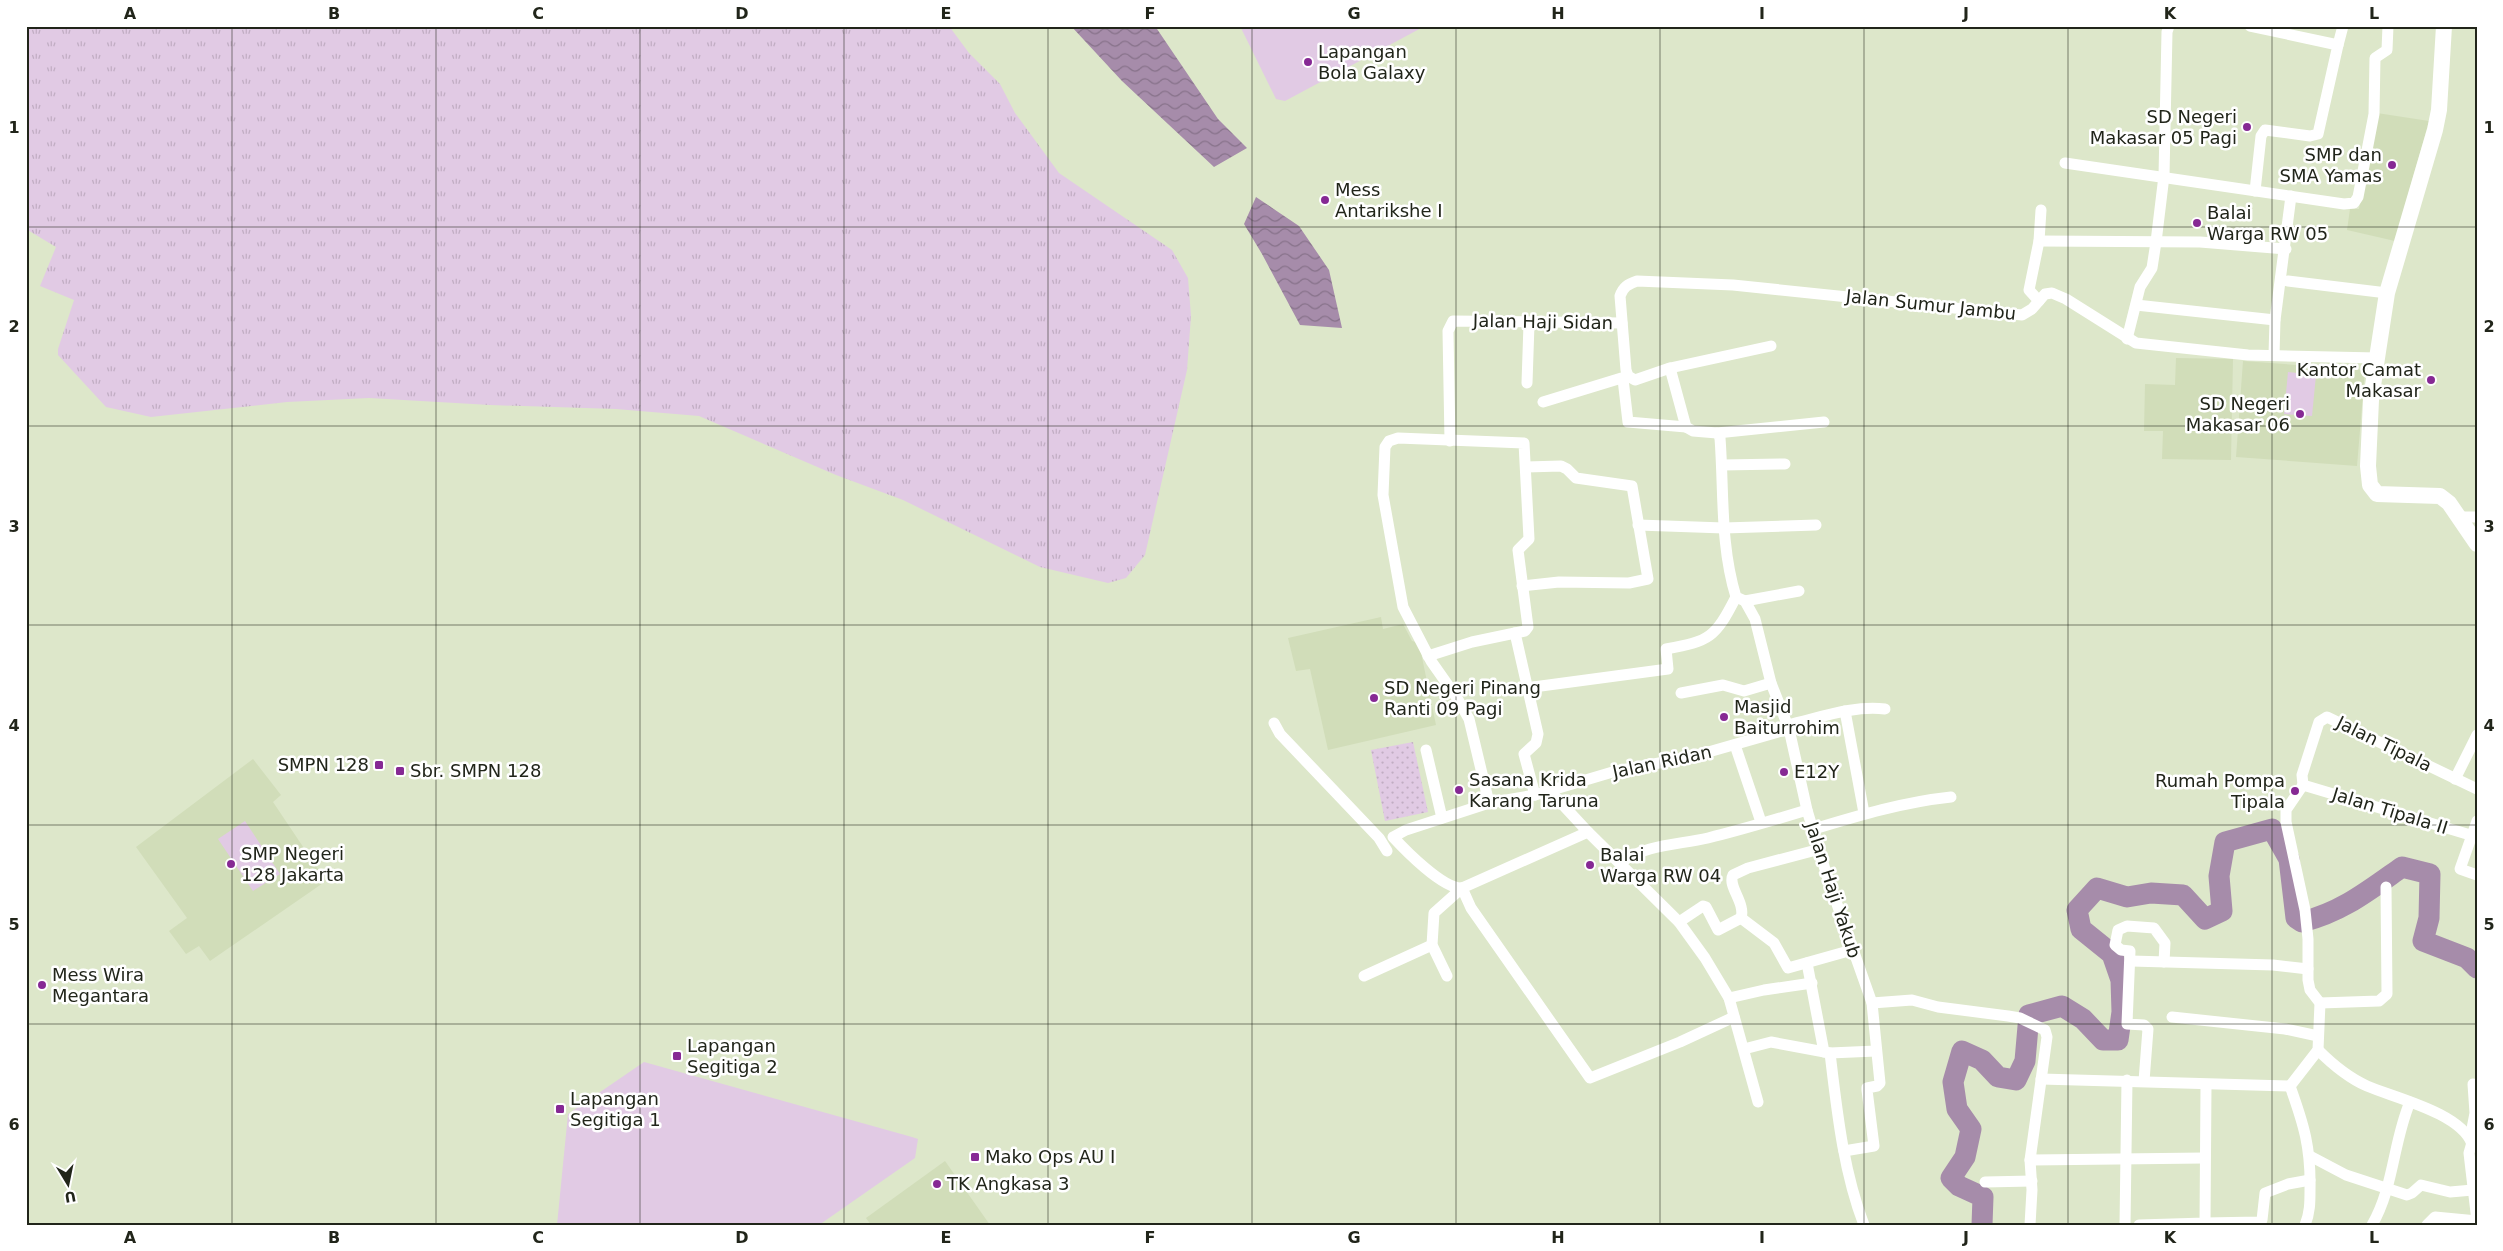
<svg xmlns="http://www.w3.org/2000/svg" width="2503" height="1251" font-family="'DejaVu Sans',sans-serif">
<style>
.built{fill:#d1ddb9}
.grass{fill:url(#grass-tufts)}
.park{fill:url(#park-dots)}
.pitch{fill:#e1cae4}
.water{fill:url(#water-waves)}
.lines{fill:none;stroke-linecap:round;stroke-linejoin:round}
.river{stroke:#a68caa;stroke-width:21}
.street{stroke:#fff;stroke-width:11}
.secondary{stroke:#fff;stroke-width:16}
.grid{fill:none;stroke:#21251a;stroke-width:1;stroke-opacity:0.55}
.poi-dot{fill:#862994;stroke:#fff;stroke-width:2}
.labels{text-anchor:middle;stroke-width:5;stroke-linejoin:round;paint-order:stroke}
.poi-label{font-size:18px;fill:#21251a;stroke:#fff;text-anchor:start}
.street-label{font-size:18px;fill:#21251a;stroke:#fff}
.neatline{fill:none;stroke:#21251a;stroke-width:2}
.grid-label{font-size:16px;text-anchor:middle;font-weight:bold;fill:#21251a}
</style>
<defs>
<pattern id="grass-tufts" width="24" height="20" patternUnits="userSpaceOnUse" patternTransform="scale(1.25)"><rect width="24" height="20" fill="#e1cae4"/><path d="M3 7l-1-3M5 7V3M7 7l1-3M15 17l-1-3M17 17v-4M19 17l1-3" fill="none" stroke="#c1adc3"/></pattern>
<pattern id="park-dots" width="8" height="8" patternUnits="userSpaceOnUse" patternTransform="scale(1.25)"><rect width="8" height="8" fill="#e1cae4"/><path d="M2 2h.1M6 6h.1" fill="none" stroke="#c1adc3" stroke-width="1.8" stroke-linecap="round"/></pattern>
<pattern id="water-waves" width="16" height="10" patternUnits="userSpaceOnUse" patternTransform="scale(1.25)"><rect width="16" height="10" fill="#a68caa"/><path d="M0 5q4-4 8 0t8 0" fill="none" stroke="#87728a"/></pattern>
</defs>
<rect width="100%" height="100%" fill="#dde7ca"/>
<g class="built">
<path d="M 2377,113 L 2429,121 L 2395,241 L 2347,230 L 2350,209 L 2359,209 Z"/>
<path d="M 2176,358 L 2233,359 L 2231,460 L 2162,459 L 2163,431 L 2144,431 L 2145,384 L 2175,385 Z"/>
<path d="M 2243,361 L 2365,370 L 2357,466 L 2236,457 Z"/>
<path d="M 1381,617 L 1383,629 L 1403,624 L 1412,641 L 1419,643 L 1436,725 L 1328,750 L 1310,669 L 1296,671 L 1288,638 Z"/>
<path d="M 253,759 L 281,795 L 273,802 L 326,881 L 210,961 L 199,946 L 186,954 L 169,931 L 187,918 L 136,847 Z"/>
<path d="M 945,1161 L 990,1225 L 871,1225 L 866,1218 Z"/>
</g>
<path class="grass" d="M 26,26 L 949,26 L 969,53 L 1000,84 L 1015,113 L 1059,173 L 1172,250 L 1188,278 L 1191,316 L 1187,370 L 1145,555 L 1126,578 L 1108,583 L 1040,567 L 903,500 L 836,475 L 699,416 L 616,409 L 490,405 L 369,398 L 287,402 L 151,417 L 106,407 L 58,355 L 58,349 L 74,300 L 40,286 L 56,247 L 26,229 Z"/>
<path class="park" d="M 1413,742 L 1428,812 L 1385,821 L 1371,750 Z"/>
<g class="pitch">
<path d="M 1240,26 L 1425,26 L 1285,101 L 1276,99 Z"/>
<path d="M 2288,372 L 2316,375 L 2312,416 L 2284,414 Z"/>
<path d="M 245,821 L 280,874 L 253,891 L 218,839 Z"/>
<path d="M 644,1062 L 912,1137 L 918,1139 L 915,1158 L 819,1225 L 557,1225 L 568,1114 Z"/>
</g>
<g class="water">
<path d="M 1071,26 L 1155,26 L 1218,119 L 1247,148 L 1214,167 L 1122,81 Z"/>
<path d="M 1256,197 L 1299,226 L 1329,270 L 1342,328 L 1300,325 L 1262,254 L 1244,224 Z"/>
</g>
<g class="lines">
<path class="river" d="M 1982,1225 L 1983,1197 L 1959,1186 L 1951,1178 L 1965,1157 L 1971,1129 L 1957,1109 L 1953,1082 L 1962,1051 L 1982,1060 L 1998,1077 L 2016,1080 L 2025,1061 L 2029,1015 L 2062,1006 L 2083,1019 L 2103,1040 L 2118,1040 L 2122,1012 L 2121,980 L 2112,954 L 2081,929 L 2077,910 L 2097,888 L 2127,897 L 2151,893 L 2183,895 L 2205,919 L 2222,911 L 2219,876 L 2225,842 L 2272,829 L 2289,859 L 2296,918 L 2302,922 C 2342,912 2368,891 2402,867 L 2430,874 L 2429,918 L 2423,941 L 2467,958 L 2477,968"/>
<g class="street">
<path d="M 2250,26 L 2338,45 L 2318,134 L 2310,136 L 2265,130 L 2261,136 L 2255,191"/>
<path d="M 2338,45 L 2343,26"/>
<path d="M 2065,163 L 2344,204 L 2354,203 L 2358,197 L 2374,114 L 2375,58 L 2387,50 L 2388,26"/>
<path d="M 2039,241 L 2200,242 L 2286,249"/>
<path d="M 2288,281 L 2387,293"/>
<path d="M 2039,301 L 2029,290 L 2039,241 L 2041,210"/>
<path d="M 2136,305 L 2275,320"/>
<path d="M 2127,339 L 2140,287 L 2152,268 L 2156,242 L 2164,176 L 2167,32 L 2169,26"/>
<path d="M 2274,355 L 2275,320 L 2291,196"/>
<path d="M 1670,368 L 1771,346"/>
<path d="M 1623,379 L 1628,422 L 1686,427"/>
<path d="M 1527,383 L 1529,324"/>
<path d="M 1543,402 L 1628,376"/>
<path d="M 1717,433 L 1824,422"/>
<path d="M 1450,441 L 1448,331 L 1453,321 L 1622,323"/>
<path d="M 1722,465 L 1785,464"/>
<path d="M 2458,517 L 2477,517"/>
<path d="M 1638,525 L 1724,528 L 1816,525"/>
<path d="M 1522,586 L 1559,582 L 1629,583 L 1648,579 L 1632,486 L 1576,478 L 1567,469 L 1561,466 L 1526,467"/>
<path d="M 1745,601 L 1799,591"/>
<path d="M 1428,656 L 1472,642 L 1515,633"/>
<path d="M 1526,688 L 1668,669 L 1666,649 C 1710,641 1715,638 1736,597"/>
<path d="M 1681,693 L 1723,685 L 1744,691 L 1771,683"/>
<path d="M 1845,711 L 1864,813"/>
<path d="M 1274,723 L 1280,734 L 1379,838 L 1387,851"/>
<path d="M 1787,725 C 1819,718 1853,705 1885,709"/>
<path d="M 1735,745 L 1761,822"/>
<path d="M 1426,750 L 1442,818"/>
<path d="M 2455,779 L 2477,735"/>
<path d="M 2303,785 L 2302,775 L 2319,722 L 2327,717 L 2477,789"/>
<path d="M 2303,785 L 2477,837"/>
<path d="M 1550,791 L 1588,832 L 1679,922 L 1705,958 L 1729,998 L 1758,1102"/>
<path d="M 1489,803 L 1469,719 L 1457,698 L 1431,661 L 1403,607 L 1383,495 L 1385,447 L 1389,441 L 1398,438 L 1524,443 L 1529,539 L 1518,550 L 1528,627 L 1525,631 L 1515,633 L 1538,734 L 1536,743 L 1524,754 L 1535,795"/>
<path d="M 2477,821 L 2460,869 L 2477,875"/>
<path d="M 1814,829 C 1860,815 1904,802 1951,797"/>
<path d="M 1620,863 C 1646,844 1678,845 1708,838 C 1741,830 1774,820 1807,810"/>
<path d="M 1462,888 C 1443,889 1405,850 1393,837 L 1406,830 L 1489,803 L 1535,795 L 1616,771 L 1691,757 L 1789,729"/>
<path d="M 1462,888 L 1471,908 L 1590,1078 L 1680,1042 L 1734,1017"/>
<path d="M 1741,918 L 1774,943 L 1788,968 L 1852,950"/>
<path d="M 1741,918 C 1746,903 1727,886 1733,875 L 1748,868 L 1820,849"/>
<path d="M 1679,922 L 1703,906 L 1706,907 L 1718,930 L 1741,918"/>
<path d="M 2131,961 L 2273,965 L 2308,969"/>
<path d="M 1807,963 L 1824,1052"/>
<path d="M 1364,976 L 1432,945"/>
<path d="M 1447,976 L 1432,945 L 1434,913 L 1462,888 L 1588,832"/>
<path d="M 1729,998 L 1764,990 L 1812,983"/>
<path d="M 1872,1003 L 1912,1000 L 1938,1007 L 2008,1016 L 2020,1018 L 2045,1030 L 2047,1037 L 2030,1160 L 2204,1158"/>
<path d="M 2320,1003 L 2379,1001 L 2387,994 L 2386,887"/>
<path d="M 2172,1017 L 2285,1029 L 2318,1036"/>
<path d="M 1744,1049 L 1771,1042 L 1830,1053 L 1876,1051"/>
<path d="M 2318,1050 C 2332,1064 2349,1078 2367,1086 C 2395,1098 2461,1113 2472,1144"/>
<path d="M 1830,1053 C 1837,1111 1843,1170 1864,1225"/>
<path d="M 2041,1079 L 2290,1086"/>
<path d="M 2144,1081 L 2148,1029 L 2144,1025 L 2127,1024 L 2130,951 L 2121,950 L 2115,945 L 2118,930 L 2127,926 L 2154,928 L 2165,943 L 2164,962"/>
<path d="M 2290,1086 L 2318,1050 L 2320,1003 L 2310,990 L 2308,980 L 2308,939 L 2305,910 L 2286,822 L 2286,810 L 2303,785"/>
<path d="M 2290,1086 C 2304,1125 2311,1148 2310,1190 C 2310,1202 2310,1213 2305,1225"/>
<path d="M 2470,1139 L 2475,1113 L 2473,1084"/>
<path d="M 1844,1151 L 1874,1146 L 1867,1090 L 1867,1088 L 1877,1086 L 1880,1083 L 1872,1003 L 1827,876 L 1807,810 L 1789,729 L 1771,683 L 1755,619 L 1745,601 L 1736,597 C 1720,545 1724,491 1720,438 L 1717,433 L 1693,431 L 1686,427 L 1670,368 L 1635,380 L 1628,376 L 1626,370 L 1620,296 C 1623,287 1628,284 1637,281 L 1733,285 L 2022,315 L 2032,309 L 2045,294 L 2052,293 L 2066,299 L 2136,343 L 2248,355 L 2377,358"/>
<path d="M 2310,1156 L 2346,1175 L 2407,1195 L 2412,1193 L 2421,1185 L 2450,1192 L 2473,1190"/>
<path d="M 2030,1160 L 2032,1190 L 2030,1225"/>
<path d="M 1985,1182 L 2032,1181"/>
<path d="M 2205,1223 L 2259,1222 L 2262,1220 L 2265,1193 L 2288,1184 L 2310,1180"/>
<path d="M 2125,1225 L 2127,1080"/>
<path d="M 2139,1225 L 2205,1223 L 2206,1085"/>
<path d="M 2372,1225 C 2394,1187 2393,1142 2410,1102"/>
<path d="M 2427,1225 L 2435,1217 L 2477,1221 L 2469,1153 L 2471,1146 L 2477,1141"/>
</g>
<path class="secondary" d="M 2444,26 L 2439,110 L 2435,130 L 2387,293 L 2377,358 L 2371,400 L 2368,466 L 2370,485 L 2377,494 L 2440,496 L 2449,503 L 2477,544"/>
</g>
<path class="grid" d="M 232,26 L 232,1225M 436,26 L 436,1225M 640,26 L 640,1225M 844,26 L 844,1225M 1048,26 L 1048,1225M 1252,26 L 1252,1225M 1456,26 L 1456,1225M 1660,26 L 1660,1225M 1864,26 L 1864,1225M 2068,26 L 2068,1225M 2272,26 L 2272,1225M 26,227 L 2477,227M 26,426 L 2477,426M 26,625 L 2477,625M 26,825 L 2477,825M 26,1024 L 2477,1024"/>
<g class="poi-dot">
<circle cx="1308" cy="62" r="5"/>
<circle cx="2247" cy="127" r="5"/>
<circle cx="2392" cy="165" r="5"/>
<circle cx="1325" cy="200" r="5"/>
<circle cx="2197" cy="223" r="5"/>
<circle cx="2431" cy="380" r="5"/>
<circle cx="2300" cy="414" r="5"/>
<circle cx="1374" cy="698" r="5"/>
<circle cx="1724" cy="717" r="5"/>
<rect x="374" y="760" width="10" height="10" rx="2.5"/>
<rect x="395" y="766" width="10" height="10" rx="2.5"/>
<circle cx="1784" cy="772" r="5"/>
<circle cx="1459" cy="790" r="5"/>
<circle cx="2295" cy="791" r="5"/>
<circle cx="231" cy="864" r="5"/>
<circle cx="1590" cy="865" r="5"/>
<circle cx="42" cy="985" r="5"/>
<rect x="672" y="1051" width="10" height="10" rx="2.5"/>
<rect x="555" y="1104" width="10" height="10" rx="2.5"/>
<rect x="970" y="1152" width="10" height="10" rx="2.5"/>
<circle cx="937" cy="1184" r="5"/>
</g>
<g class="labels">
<g class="poi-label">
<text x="1318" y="58">Lapangan<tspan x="1318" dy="21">Bola Galaxy</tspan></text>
<text x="2237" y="123" text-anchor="end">SD Negeri<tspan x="2237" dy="21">Makasar 05 Pagi</tspan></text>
<text x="2382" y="161" text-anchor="end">SMP dan<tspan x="2382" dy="21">SMA Yamas</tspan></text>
<text x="1335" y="196">Mess<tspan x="1335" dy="21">Antarikshe I</tspan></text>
<text x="2207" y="219">Balai<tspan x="2207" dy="21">Warga RW 05</tspan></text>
<text x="2421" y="376" text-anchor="end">Kantor Camat<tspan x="2421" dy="21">Makasar</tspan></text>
<text x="2290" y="410" text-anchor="end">SD Negeri<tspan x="2290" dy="21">Makasar 06</tspan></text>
<text x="1384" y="694">SD Negeri Pinang<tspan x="1384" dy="21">Ranti 09 Pagi</tspan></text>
<text x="1734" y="713">Masjid<tspan x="1734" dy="21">Baiturrohim</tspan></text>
<text x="369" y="771" text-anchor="end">SMPN 128</text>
<text x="410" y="777">Sbr. SMPN 128</text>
<text x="1794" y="778">E12Y</text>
<text x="1469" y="786">Sasana Krida<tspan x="1469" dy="21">Karang Taruna</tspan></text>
<text x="2285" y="787" text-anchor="end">Rumah Pompa<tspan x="2285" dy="21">Tipala</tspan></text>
<text x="241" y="860">SMP Negeri<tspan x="241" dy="21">128 Jakarta</tspan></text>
<text x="1600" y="861">Balai<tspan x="1600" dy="21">Warga RW 04</tspan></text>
<text x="52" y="981">Mess Wira<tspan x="52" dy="21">Megantara</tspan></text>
<text x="687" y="1052">Lapangan<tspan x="687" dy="21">Segitiga 2</tspan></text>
<text x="570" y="1105">Lapangan<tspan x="570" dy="21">Segitiga 1</tspan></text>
<text x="985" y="1163">Mako Ops AU I</text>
<text x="947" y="1190">TK Angkasa 3</text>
</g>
<g class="street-label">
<text transform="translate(1931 305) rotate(6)" y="6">Jalan Sumur Jambu</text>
<text transform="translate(1543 322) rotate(1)" y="6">Jalan Haji Sidan</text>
<text transform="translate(2384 744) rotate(26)" y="6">Jalan Tipala</text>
<text transform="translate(1662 762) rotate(-12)" y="6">Jalan Ridan</text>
<text transform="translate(2390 811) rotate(17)" y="6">Jalan Tipala II</text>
<text transform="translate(1833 890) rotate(72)" y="6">Jalan Haji Yakub</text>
</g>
</g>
<rect width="2503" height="1251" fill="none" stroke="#ffffff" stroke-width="55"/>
<g transform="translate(68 1184) rotate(170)" stroke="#ffffff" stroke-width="4" paint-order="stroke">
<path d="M0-4L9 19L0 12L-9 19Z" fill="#21251a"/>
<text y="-8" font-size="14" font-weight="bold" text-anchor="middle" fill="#21251a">U</text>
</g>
<rect x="28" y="28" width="2448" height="1196" class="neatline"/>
<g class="grid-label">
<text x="130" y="19">A</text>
<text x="334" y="19">B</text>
<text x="538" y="19">C</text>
<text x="742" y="19">D</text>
<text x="946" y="19">E</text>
<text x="1150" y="19">F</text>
<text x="1354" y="19">G</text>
<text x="1558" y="19">H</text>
<text x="1762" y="19">I</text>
<text x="1966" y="19">J</text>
<text x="2170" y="19">K</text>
<text x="2374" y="19">L</text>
<text x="14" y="133">1</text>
<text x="2489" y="133">1</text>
<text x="14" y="332">2</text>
<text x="2489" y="332">2</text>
<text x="14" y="532">3</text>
<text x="2489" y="532">3</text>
<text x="14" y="731">4</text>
<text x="2489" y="731">4</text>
<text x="14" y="930">5</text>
<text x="2489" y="930">5</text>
<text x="14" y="1130">6</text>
<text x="2489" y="1130">6</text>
<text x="130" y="1243">A</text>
<text x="334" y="1243">B</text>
<text x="538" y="1243">C</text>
<text x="742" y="1243">D</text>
<text x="946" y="1243">E</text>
<text x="1150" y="1243">F</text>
<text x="1354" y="1243">G</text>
<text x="1558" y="1243">H</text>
<text x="1762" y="1243">I</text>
<text x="1966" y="1243">J</text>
<text x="2170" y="1243">K</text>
<text x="2374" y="1243">L</text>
</g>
</svg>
